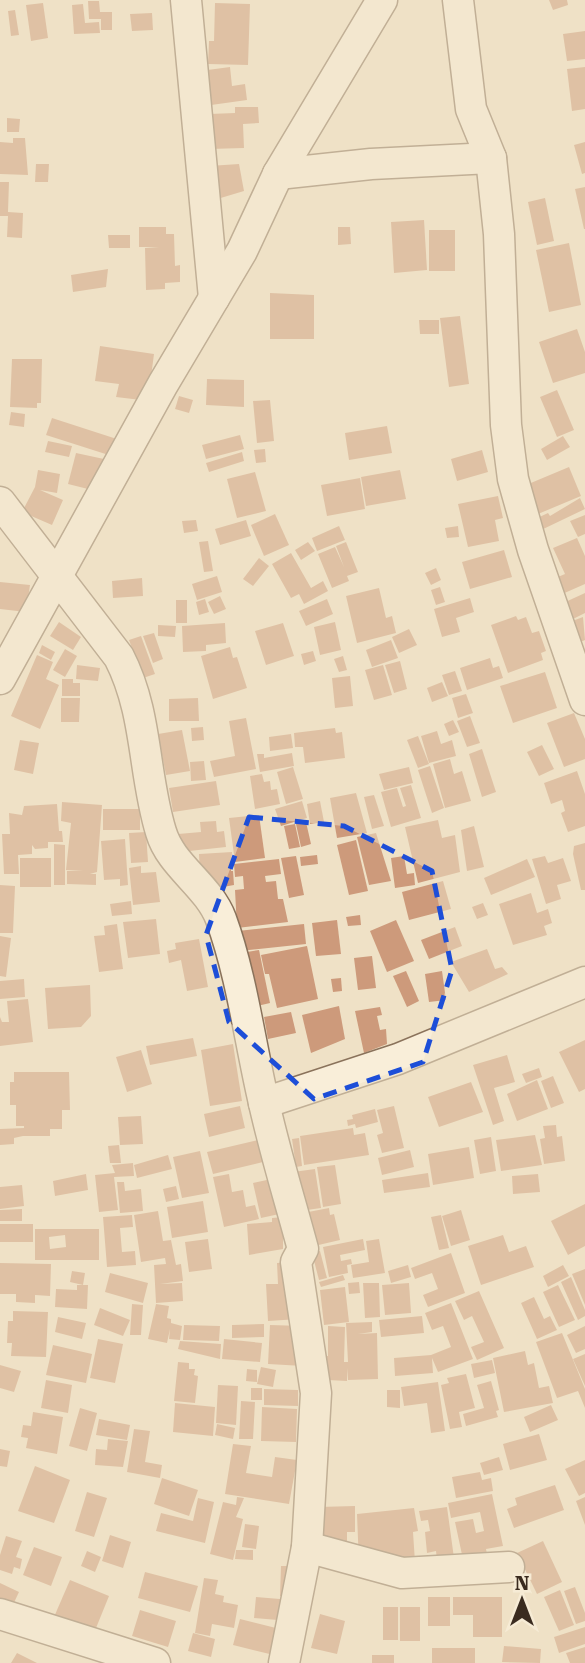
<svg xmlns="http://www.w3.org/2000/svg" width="585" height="1663" font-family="'Roboto Serif',serif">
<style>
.building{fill:#cd9a7b;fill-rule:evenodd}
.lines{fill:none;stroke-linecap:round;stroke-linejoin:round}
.minor-casing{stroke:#8a725b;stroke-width:33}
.minor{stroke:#f9eed9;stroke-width:30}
.marked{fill:none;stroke:#1d4ed8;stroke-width:5;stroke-dasharray:14 9;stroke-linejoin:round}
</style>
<rect width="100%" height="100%" fill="#efe1c6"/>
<g class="building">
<path d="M 549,0 L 567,0 L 568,5 L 553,10 Z"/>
<path d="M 88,1 L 99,1 L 100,12 L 112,12 L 112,30 L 101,30 L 101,19 L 89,19 Z"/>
<path d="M 43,3 L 48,38 L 31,41 L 26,5 Z"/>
<path d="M 215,3 L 250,4 L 248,65 L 208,64 L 209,41 L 214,41 Z"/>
<path d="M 83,4 L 85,23 L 99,22 L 100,33 L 74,34 L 72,5 Z"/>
<path d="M 15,10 L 19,35 L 11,36 L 8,11 Z"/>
<path d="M 152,13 L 153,30 L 132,31 L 130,14 Z"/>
<path d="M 585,31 L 585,59 L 567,61 L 563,34 Z"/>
<path d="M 230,67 L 232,86 L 245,84 L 247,100 L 204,106 L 200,71 Z"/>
<path d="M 585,67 L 585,109 L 572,111 L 567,69 Z"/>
<path d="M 235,107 L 258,107 L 259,123 L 243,124 L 244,148 L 210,149 L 209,114 L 235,113 Z"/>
<path d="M 7,118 L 20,119 L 19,132 L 7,132 Z"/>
<path d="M 13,138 L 25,138 L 28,175 L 0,174 L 0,142 L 13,143 Z"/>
<path d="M 585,142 L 585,173 L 582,174 L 574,145 Z"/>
<path d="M 36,164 L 49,164 L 48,182 L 35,182 Z"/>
<path d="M 239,164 L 244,191 L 214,200 L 209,166 Z"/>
<path d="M 0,182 L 9,182 L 8,212 L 23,213 L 22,238 L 7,237 L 8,216 L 0,216 Z"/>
<path d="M 585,187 L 585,229 L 584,229 L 575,189 Z"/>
<path d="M 545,198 L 554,241 L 537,245 L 528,202 Z"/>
<path d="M 424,220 L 427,270 L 394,273 L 391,222 Z"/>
<path d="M 139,227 L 166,227 L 166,234 L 174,234 L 175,266 L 180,265 L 180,282 L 165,283 L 165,289 L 146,290 L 145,248 L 159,247 L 139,247 Z"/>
<path d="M 338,227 L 350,227 L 351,244 L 338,245 Z"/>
<rect x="429" y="230" width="26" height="41"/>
<path d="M 108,235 L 130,235 L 130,248 L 109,248 Z"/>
<path d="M 569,243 L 581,305 L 549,312 L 536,250 Z"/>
<path d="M 108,269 L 106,287 L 73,292 L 71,275 Z"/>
<path d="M 270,293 L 314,295 L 314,339 L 270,339 Z"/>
<path d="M 460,316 L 469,384 L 449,387 L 440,318 Z"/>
<path d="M 419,320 L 439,320 L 439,334 L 420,334 Z"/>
<path d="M 577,329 L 585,352 L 585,373 L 553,383 L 539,342 Z"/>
<path d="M 100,346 L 154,354 L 149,392 L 141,400 L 116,397 L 119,384 L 95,381 Z"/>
<path d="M 12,359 L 42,359 L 41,403 L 37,403 L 37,408 L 10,407 Z"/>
<path d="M 207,379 L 244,380 L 244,407 L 206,405 Z"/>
<path d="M 557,390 L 574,430 L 557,437 L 540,397 Z"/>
<path d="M 179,396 L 193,400 L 189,413 L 175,409 Z"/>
<path d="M 270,400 L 274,441 L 257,443 L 253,401 Z"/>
<path d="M 11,412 L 25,414 L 24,427 L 9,425 Z"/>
<path d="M 52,418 L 123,441 L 118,458 L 46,435 Z"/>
<path d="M 387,426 L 392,453 L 349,460 L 345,433 Z"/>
<path d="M 240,435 L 244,449 L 206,459 L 202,445 Z"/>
<path d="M 563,436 L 570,447 L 547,460 L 541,449 Z"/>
<path d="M 48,441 L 72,446 L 69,457 L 45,452 Z"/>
<path d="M 265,449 L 266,462 L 256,463 L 254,450 Z"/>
<path d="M 482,450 L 488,472 L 457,481 L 451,459 Z"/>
<path d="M 242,452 L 244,461 L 209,472 L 206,463 Z"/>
<path d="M 76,453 L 104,459 L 96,491 L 68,484 Z"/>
<path d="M 569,467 L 581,496 L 538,514 L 526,485 Z"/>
<path d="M 38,470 L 60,474 L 57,493 L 40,490 L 63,500 L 52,525 L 22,512 L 35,487 Z"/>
<path d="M 400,470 L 406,499 L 366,506 L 361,477 Z"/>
<path d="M 255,472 L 266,511 L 237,518 L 227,479 Z"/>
<path d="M 360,478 L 365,509 L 327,516 L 321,485 Z"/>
<path d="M 498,496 L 503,518 L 495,520 L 499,541 L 468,547 L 458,504 Z"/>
<path d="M 580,498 L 585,509 L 537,532 L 531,521 L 548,513 L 550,516 Z"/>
<path d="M 275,514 L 289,545 L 264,556 L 251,525 Z"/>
<path d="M 585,515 L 585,534 L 578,537 L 570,521 Z"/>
<path d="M 196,520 L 198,531 L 184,533 L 182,521 Z"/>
<path d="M 246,520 L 251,536 L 220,545 L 215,529 Z"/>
<path d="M 339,526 L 345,540 L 317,551 L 312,538 Z"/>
<path d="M 458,526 L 459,537 L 447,538 L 445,528 Z"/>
<path d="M 577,538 L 585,556 L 585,584 L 560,595 L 553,579 L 565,574 L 553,548 Z"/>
<path d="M 208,541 L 213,571 L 204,572 L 199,542 Z"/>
<path d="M 308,542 L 315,551 L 301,560 L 295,550 Z"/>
<path d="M 346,542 L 358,572 L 347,576 L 349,581 L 332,588 L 318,554 L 335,547 L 344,567 L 336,546 Z"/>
<path d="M 504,550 L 512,577 L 470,589 L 462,562 Z"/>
<path d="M 291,553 L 311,588 L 323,581 L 328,591 L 304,604 L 299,594 L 291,598 L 272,564 Z"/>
<path d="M 259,558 L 269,566 L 253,586 L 243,579 Z"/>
<path d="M 436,568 L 441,580 L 431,585 L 425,573 Z"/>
<path d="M 217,576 L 222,592 L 197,600 L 192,584 Z"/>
<path d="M 142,578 L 143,596 L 113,598 L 112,581 Z"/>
<path d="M 0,582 L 30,585 L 26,612 L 0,609 Z"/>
<path d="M 440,587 L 445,602 L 436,605 L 431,590 Z"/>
<path d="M 379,588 L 386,618 L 392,616 L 396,633 L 357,643 L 346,596 Z"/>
<path d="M 585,593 L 585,613 L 569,621 L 561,604 Z"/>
<path d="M 220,596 L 226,609 L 214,614 L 208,602 Z"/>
<path d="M 470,598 L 474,612 L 456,618 L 460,632 L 442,637 L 434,609 Z"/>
<path d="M 205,599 L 209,612 L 199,615 L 196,602 Z"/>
<path d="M 327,599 L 333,614 L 306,626 L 299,611 Z"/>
<rect x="176" y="600" width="11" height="23"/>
<path d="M 516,616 L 518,620 L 526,617 L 532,633 L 539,631 L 546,651 L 541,653 L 543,660 L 508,673 L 491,625 Z"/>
<path d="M 583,617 L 585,640 L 576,644 L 567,623 Z"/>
<path d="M 59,622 L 81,637 L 73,650 L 50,636 Z"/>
<path d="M 335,622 L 341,650 L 320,655 L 314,627 Z"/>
<path d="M 225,623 L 226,643 L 206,645 L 206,651 L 183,652 L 182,626 Z"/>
<path d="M 283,623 L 294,656 L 266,665 L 255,631 Z"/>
<path d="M 158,625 L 176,626 L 175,637 L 158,636 Z"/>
<path d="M 409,629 L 417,645 L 399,653 L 392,637 Z"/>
<path d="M 154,633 L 163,659 L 153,663 L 143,636 Z"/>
<path d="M 141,636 L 155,674 L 143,678 L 129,640 Z"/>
<path d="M 391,640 L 398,658 L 372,667 L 366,650 Z"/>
<path d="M 42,645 L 55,652 L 51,660 L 39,653 Z"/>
<path d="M 230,647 L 233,658 L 237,657 L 247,688 L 213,699 L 201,656 Z"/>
<path d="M 65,649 L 77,656 L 65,677 L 53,670 Z"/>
<path d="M 313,651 L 316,661 L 304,665 L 301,654 Z"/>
<path d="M 37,655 L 53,662 L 46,679 L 59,685 L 40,729 L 11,716 Z"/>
<path d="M 343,656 L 347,670 L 339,672 L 334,659 Z"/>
<path d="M 490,658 L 493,668 L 499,666 L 503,678 L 467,690 L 460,668 Z"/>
<path d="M 400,661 L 407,689 L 394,693 L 385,665 Z"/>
<path d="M 77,665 L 100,668 L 98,681 L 76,679 Z"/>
<path d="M 383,665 L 392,695 L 374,700 L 365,670 Z"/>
<path d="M 455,671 L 462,691 L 449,695 L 442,675 Z"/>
<path d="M 545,672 L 557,708 L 513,723 L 500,686 Z"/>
<path d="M 350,676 L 353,706 L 335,708 L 332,678 Z"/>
<path d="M 62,679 L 73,679 L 73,683 L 80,683 L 80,696 L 62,696 Z"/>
<path d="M 442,682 L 448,696 L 432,702 L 427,688 Z"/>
<path d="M 466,694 L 473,713 L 458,718 L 452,698 Z"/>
<path d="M 61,698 L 80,698 L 79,722 L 61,722 Z"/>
<path d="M 198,698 L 199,721 L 169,721 L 169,699 Z"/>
<path d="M 574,713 L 585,739 L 585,759 L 564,767 L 547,723 Z"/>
<path d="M 470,716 L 480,743 L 467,747 L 457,721 Z"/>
<path d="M 246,718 L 256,769 L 214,777 L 210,761 L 235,756 L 229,721 Z"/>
<path d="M 453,720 L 459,732 L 449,736 L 444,724 Z"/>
<path d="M 203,727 L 204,740 L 192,741 L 191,728 Z"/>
<path d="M 335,728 L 336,733 L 342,732 L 345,758 L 305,763 L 303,747 L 295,747 L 294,733 Z"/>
<path d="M 182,730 L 190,771 L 166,775 L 158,734 Z"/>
<path d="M 437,731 L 441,744 L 452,740 L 456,756 L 429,763 L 421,736 Z"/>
<path d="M 291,734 L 293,748 L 270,751 L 269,737 Z"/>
<path d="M 418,736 L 429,764 L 418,768 L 407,740 Z"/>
<path d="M 20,740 L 39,743 L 33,774 L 14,770 Z"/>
<path d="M 542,745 L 554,769 L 539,776 L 527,752 Z"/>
<path d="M 482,749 L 496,792 L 482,797 L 469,754 Z"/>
<path d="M 292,753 L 294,766 L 260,772 L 257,754 L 264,754 L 264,758 Z"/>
<path d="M 450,759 L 454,774 L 462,771 L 471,801 L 445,808 L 433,764 Z"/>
<path d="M 204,761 L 206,780 L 191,781 L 190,762 Z"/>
<path d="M 430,766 L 444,808 L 432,813 L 418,770 Z"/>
<path d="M 293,767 L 303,799 L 286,804 L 277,772 Z"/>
<path d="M 409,767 L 413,783 L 384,790 L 379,774 Z"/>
<path d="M 577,771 L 585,794 L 585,826 L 568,832 L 561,813 L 565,811 L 562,800 L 551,804 L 544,783 Z"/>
<path d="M 262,774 L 264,782 L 270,781 L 271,790 L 277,789 L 280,804 L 255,809 L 250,776 Z"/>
<path d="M 216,781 L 220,805 L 173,812 L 169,788 Z"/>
<path d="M 411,785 L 421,818 L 391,827 L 381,792 L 397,788 L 403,807 L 406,806 L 400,788 Z"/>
<path d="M 356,793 L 367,833 L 337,838 L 330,798 Z"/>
<path d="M 374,795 L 384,826 L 372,829 L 364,797 Z"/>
<path d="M 302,801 L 307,818 L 281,826 L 275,809 Z"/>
<path d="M 320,801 L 324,822 L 310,824 L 307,804 Z"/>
<path d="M 62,802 L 102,805 L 97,872 L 90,874 L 96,874 L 96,885 L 67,884 L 67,871 L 83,871 L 66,870 L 71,823 L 61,821 Z"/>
<path d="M 57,804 L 59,831 L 62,831 L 63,842 L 48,842 L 48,848 L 35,849 L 32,845 L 32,854 L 18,855 L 19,874 L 4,874 L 2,834 L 10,834 L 9,813 L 22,815 L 24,806 Z"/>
<rect x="103" y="809" width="37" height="21"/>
<path d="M 259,815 L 265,858 L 235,862 L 229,818 Z"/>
<path d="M 438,820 L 442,838 L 455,835 L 460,872 L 418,883 L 405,827 Z"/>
<path d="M 216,821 L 217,832 L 224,831 L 226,847 L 180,852 L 178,834 L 201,832 L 200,822 Z"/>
<path d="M 306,822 L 311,844 L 301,847 L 296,824 Z"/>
<path d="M 295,824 L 300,847 L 289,849 L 284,826 Z"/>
<path d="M 474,826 L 484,867 L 467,871 L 461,830 Z"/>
<path d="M 146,832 L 148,862 L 131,863 L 129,833 Z"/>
<path d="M 376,833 L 391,881 L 369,885 L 357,837 Z"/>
<path d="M 125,839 L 128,885 L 120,886 L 120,879 L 104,880 L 101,841 Z"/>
<path d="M 356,840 L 368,891 L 349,895 L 337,845 Z"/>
<path d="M 585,843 L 585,890 L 581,890 L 573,854 L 574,846 Z"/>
<path d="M 54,844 L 65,845 L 65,885 L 54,885 Z"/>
<path d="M 232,852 L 231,871 L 233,871 L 234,885 L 206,890 L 200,876 L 199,854 Z"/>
<path d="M 317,855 L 318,864 L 301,866 L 300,857 Z"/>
<path d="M 296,856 L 304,895 L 289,898 L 281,858 Z"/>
<path d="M 404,856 L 407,874 L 414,873 L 415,885 L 395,888 L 391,858 Z"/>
<path d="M 545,856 L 548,863 L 563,858 L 571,881 L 557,885 L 561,899 L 546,904 L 532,859 Z"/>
<rect x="20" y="858" width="31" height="29"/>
<path d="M 279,859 L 281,874 L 265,876 L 266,882 L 276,881 L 278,899 L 283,899 L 288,922 L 237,928 L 235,890 L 244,889 L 243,876 L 235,877 L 234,864 Z"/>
<path d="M 527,859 L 535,877 L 491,895 L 484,878 Z"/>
<path d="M 141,866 L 141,873 L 156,872 L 160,902 L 133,905 L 129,868 Z"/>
<path d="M 443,881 L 451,909 L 409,920 L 402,892 Z"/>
<path d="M 0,885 L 15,886 L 13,933 L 0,933 Z"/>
<path d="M 531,893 L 537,913 L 548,909 L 552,923 L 544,926 L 547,935 L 513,945 L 499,904 Z"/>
<path d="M 131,901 L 132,914 L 112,916 L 110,904 Z"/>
<path d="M 483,903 L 488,915 L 477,919 L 472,907 Z"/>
<path d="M 360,915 L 361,925 L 348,926 L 346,917 Z"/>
<path d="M 156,919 L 160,954 L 128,958 L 123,922 Z"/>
<path d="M 337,920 L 341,954 L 316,956 L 312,923 Z"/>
<path d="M 396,920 L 414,961 L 387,972 L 370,931 Z"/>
<path d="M 117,924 L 123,969 L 99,972 L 94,936 L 105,935 L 104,926 Z"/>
<path d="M 304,924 L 306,944 L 240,951 L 238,931 Z"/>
<path d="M 455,927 L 462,946 L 429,959 L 421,940 Z"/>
<path d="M 0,936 L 11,938 L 6,977 L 0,976 Z"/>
<path d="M 199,939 L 208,987 L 187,991 L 181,960 L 169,963 L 167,951 L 176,949 L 175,943 Z"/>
<path d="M 307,946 L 318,999 L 277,1008 L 269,974 L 265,974 L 261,955 Z"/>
<path d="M 487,949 L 495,969 L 502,967 L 508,974 L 469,992 L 451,962 Z"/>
<path d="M 259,950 L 270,1003 L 253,1007 L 241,953 Z"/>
<path d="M 372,956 L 376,988 L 358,990 L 354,958 Z"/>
<path d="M 406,971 L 419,1001 L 407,1007 L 393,976 Z"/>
<path d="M 442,971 L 446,1000 L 429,1002 L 425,974 Z"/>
<path d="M 341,978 L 342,991 L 333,992 L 331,979 Z"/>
<path d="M 24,979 L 25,997 L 0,999 L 0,981 Z"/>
<path d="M 90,985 L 91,1016 L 81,1027 L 48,1029 L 45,988 Z"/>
<path d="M 28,999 L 33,1042 L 0,1046 L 0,1017 L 2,1022 L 9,1022 L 7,1001 Z"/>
<path d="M 339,1006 L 345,1039 L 311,1053 L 302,1015 Z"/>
<path d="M 380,1007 L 382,1015 L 377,1016 L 380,1030 L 386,1029 L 387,1044 L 364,1053 L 355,1011 Z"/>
<path d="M 291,1012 L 296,1033 L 268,1039 L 264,1017 Z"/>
<path d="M 193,1038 L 197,1056 L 150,1065 L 146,1046 Z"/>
<path d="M 585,1040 L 585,1089 L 579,1092 L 559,1052 Z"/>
<path d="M 233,1044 L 242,1101 L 210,1106 L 201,1050 Z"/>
<path d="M 141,1050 L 152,1084 L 127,1092 L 116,1057 Z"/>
<path d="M 507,1055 L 515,1082 L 494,1088 L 504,1121 L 493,1125 L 473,1065 Z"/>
<path d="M 539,1068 L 542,1077 L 526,1083 L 522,1074 Z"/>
<path d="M 14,1072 L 69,1072 L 70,1110 L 62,1110 L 62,1129 L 50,1129 L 50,1136 L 23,1136 L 14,1138 L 14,1144 L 0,1145 L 0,1129 L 24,1128 L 24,1126 L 16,1126 L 16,1105 L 10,1105 L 10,1082 L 14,1082 Z"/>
<path d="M 553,1076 L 564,1103 L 551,1108 L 541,1081 Z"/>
<path d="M 537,1080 L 548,1109 L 517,1121 L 507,1094 Z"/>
<path d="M 471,1082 L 483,1112 L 439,1127 L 428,1097 Z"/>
<path d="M 240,1106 L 245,1128 L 209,1137 L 204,1114 Z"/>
<path d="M 394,1106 L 404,1148 L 382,1153 L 377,1135 L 383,1133 L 377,1110 Z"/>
<path d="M 375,1109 L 378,1122 L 356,1128 L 355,1124 L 348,1126 L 347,1120 L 353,1119 L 352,1115 Z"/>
<path d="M 141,1116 L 143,1144 L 120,1145 L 118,1117 Z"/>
<path d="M 556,1125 L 557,1137 L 562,1136 L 565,1161 L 544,1164 L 540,1139 L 545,1138 L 543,1126 Z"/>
<path d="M 353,1128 L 354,1135 L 365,1133 L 369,1155 L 304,1165 L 300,1136 Z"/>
<path d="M 535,1135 L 542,1165 L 501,1171 L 496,1140 Z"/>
<path d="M 491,1137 L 496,1171 L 480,1174 L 474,1140 Z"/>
<path d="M 299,1138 L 302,1166 L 296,1167 L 292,1139 Z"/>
<path d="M 262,1139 L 267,1161 L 213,1174 L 207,1152 Z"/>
<path d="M 119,1145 L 121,1163 L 110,1163 L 108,1146 Z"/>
<path d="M 469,1147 L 474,1178 L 433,1185 L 428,1154 Z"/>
<path d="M 410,1150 L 414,1167 L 382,1175 L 378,1158 Z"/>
<path d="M 200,1151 L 209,1193 L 182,1198 L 173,1157 Z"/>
<path d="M 168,1155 L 172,1169 L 137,1178 L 134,1165 Z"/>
<path d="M 133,1163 L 134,1176 L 114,1177 L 118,1210 L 99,1212 L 95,1175 L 115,1173 L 112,1165 Z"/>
<path d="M 335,1165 L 341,1204 L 323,1207 L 317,1167 Z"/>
<path d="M 315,1169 L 321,1208 L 300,1211 L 293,1172 Z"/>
<path d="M 428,1173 L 430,1187 L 384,1193 L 382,1180 Z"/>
<path d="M 86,1174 L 88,1190 L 55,1196 L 53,1181 Z"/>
<path d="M 229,1174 L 232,1192 L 243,1190 L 246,1207 L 255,1205 L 259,1219 L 224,1227 L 213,1177 Z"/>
<path d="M 538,1174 L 540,1192 L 513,1194 L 512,1176 Z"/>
<path d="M 276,1178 L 284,1213 L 261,1218 L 253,1183 Z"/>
<path d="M 117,1182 L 124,1182 L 125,1191 L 141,1189 L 143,1211 L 120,1213 Z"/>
<path d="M 22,1185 L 24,1206 L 0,1209 L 0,1187 Z"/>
<path d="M 176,1186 L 179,1199 L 166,1202 L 163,1189 Z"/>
<path d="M 203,1201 L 208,1232 L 172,1238 L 167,1207 Z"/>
<path d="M 585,1204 L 585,1246 L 568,1255 L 551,1221 Z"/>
<path d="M 329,1208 L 330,1215 L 334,1214 L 340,1240 L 310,1247 L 303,1213 Z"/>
<path d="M 22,1209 L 22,1221 L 0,1221 L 0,1210 Z"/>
<path d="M 461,1210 L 470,1240 L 451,1246 L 442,1216 Z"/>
<path d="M 158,1211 L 163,1241 L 171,1240 L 176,1265 L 181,1264 L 183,1281 L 160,1284 L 182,1283 L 183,1301 L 156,1303 L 154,1265 L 166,1264 L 165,1258 L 141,1262 L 134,1215 Z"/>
<path d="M 132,1215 L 133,1227 L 120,1228 L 122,1252 L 135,1251 L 136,1265 L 107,1267 L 103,1217 Z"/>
<path d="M 441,1215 L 449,1248 L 439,1250 L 431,1217 Z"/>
<path d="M 283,1217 L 283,1249 L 249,1255 L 247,1224 L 272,1222 L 272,1218 Z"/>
<rect x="0" y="1224" width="33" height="18"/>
<path d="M 35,1229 L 99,1229 L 99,1260 L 35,1260 ZM 65,1235 L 66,1247 L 50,1249 L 49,1237 Z"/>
<path d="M 503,1235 L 509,1252 L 526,1246 L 534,1267 L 481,1285 L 468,1246 Z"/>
<path d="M 208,1239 L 212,1269 L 189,1272 L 185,1242 Z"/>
<path d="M 363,1239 L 365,1250 L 340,1255 L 341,1261 L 351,1259 L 352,1264 L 347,1265 L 348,1273 L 329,1277 L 323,1247 Z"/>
<path d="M 379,1239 L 385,1273 L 353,1278 L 351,1265 L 369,1262 L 366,1241 Z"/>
<path d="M 320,1251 L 327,1278 L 319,1280 L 312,1253 Z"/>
<path d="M 451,1253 L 465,1293 L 428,1307 L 423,1295 L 438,1289 L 432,1273 L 415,1279 L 411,1268 Z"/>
<path d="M 291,1262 L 299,1319 L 268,1321 L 266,1284 L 278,1284 L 277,1263 Z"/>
<path d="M 0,1263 L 51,1264 L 50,1296 L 35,1295 L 35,1303 L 16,1302 L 16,1294 L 0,1294 Z"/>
<path d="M 408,1265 L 411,1277 L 391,1283 L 388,1271 Z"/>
<path d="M 563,1265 L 569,1276 L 548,1287 L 543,1276 Z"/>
<path d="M 585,1269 L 585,1305 L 572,1274 Z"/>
<path d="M 72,1271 L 85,1273 L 83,1285 L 70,1282 Z"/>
<path d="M 110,1273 L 148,1283 L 143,1303 L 105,1292 Z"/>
<path d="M 343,1275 L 345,1280 L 321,1287 L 319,1282 Z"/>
<path d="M 571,1277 L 585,1310 L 585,1316 L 578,1320 L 561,1282 Z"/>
<path d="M 359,1282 L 360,1293 L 349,1294 L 348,1283 Z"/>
<path d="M 363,1283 L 379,1283 L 380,1317 L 365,1318 Z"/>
<path d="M 409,1283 L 411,1313 L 385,1315 L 382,1285 Z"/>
<path d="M 77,1285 L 88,1285 L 87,1309 L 55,1307 L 56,1289 L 77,1290 Z"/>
<path d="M 558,1285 L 575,1320 L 559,1327 L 543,1292 Z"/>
<path d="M 345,1287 L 349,1322 L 324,1325 L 320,1290 Z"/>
<path d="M 479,1291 L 504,1348 L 477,1360 L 471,1347 L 484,1342 L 472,1316 L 464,1320 L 455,1301 Z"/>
<path d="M 534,1297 L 544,1319 L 550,1316 L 557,1330 L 537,1339 L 521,1303 Z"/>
<path d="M 451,1303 L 473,1359 L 438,1372 L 432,1358 L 433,1373 L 395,1376 L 394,1358 L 431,1355 L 451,1347 L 443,1326 L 432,1330 L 425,1313 Z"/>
<path d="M 132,1304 L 143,1305 L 141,1335 L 130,1335 Z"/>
<path d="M 156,1304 L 169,1306 L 167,1318 L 171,1319 L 171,1323 L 182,1326 L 180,1340 L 169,1339 L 170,1329 L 167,1343 L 148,1339 Z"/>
<path d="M 100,1308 L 130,1320 L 123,1336 L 94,1325 Z"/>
<path d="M 13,1311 L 48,1312 L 46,1357 L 11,1356 L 12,1343 L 7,1343 L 8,1321 L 13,1321 Z"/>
<path d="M 422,1316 L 424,1333 L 381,1337 L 379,1320 Z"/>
<path d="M 58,1317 L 86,1323 L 82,1339 L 55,1332 Z"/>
<path d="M 372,1322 L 372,1332 L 358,1334 L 377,1333 L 378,1379 L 348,1380 L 347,1368 L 347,1381 L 328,1380 L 328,1367 L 323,1367 L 323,1356 L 328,1356 L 328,1326 L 345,1327 L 344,1362 L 348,1362 L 346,1323 Z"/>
<path d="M 264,1324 L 264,1337 L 232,1338 L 232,1325 Z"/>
<path d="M 184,1325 L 220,1326 L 219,1341 L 183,1340 Z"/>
<path d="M 270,1325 L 304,1326 L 303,1366 L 268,1364 Z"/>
<path d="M 585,1326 L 585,1349 L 576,1353 L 567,1335 Z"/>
<path d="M 562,1333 L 585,1389 L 585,1408 L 578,1391 L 557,1398 L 536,1342 Z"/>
<path d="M 98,1339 L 123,1344 L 115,1383 L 90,1378 Z"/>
<path d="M 224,1339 L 262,1343 L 260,1362 L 222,1359 Z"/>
<path d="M 180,1341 L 221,1344 L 220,1359 L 178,1349 Z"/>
<path d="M 53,1345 L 92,1354 L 86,1383 L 46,1375 Z"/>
<path d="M 525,1351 L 528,1365 L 534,1363 L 539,1388 L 549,1386 L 553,1403 L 504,1412 L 493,1358 Z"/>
<path d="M 585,1354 L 585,1386 L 573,1359 Z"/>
<path d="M 492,1360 L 495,1373 L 474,1378 L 471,1364 Z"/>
<path d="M 178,1362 L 189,1363 L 189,1369 L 195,1369 L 194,1375 L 198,1376 L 195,1403 L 174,1401 Z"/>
<path d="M 0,1365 L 21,1371 L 14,1392 L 0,1388 Z"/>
<path d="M 261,1367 L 276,1370 L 273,1387 L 257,1384 Z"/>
<path d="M 247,1369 L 257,1370 L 257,1382 L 246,1381 Z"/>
<path d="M 466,1374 L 475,1408 L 459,1412 L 462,1427 L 450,1429 L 441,1385 L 449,1383 L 447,1378 Z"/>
<path d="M 46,1380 L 72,1385 L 68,1413 L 41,1408 Z"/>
<path d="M 491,1381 L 499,1410 L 496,1411 L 498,1417 L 466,1426 L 463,1414 L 484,1408 L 477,1385 Z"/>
<path d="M 438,1382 L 445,1431 L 431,1433 L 427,1403 L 404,1406 L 401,1387 Z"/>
<path d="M 218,1385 L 238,1386 L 236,1425 L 216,1423 Z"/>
<rect x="251" y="1388" width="11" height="12"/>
<path d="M 264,1389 L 298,1390 L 298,1406 L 264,1405 Z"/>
<path d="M 387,1390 L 400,1390 L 400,1408 L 387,1407 Z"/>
<path d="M 241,1401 L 255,1402 L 253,1439 L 239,1439 Z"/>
<path d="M 175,1403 L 215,1407 L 213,1436 L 173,1432 Z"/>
<path d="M 551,1405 L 558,1420 L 530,1432 L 524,1417 Z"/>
<path d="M 262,1407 L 297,1409 L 296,1442 L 261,1441 Z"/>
<path d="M 80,1408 L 97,1413 L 87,1451 L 69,1446 Z"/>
<path d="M 33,1412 L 63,1417 L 57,1454 L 26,1448 L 28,1438 L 21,1437 L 23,1425 L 31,1426 Z"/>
<path d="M 99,1419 L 130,1425 L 127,1440 L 96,1435 Z"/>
<path d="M 217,1424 L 235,1428 L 233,1439 L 215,1435 Z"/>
<path d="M 134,1429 L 150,1431 L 145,1462 L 162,1465 L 160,1478 L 127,1472 Z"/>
<path d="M 539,1434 L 547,1460 L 510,1470 L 503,1444 Z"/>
<path d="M 108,1439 L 128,1441 L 123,1467 L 95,1465 L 96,1449 L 107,1450 Z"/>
<path d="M 233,1444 L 251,1446 L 246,1473 L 272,1477 L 275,1457 L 297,1460 L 289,1504 L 225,1494 Z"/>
<path d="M 0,1449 L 10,1451 L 7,1467 L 0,1466 Z"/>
<path d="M 499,1457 L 503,1470 L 484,1475 L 480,1463 Z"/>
<path d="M 585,1460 L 585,1493 L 579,1496 L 565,1469 Z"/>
<path d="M 35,1466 L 70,1480 L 54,1523 L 18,1511 Z"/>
<path d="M 480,1472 L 482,1480 L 491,1478 L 493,1491 L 456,1498 L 452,1477 Z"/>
<path d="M 162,1478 L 198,1490 L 189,1516 L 154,1504 Z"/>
<path d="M 555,1485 L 564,1510 L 514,1528 L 507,1509 L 517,1505 L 515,1498 Z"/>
<path d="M 87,1492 L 107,1498 L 94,1537 L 75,1531 Z"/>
<path d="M 492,1494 L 503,1546 L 486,1549 L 488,1559 L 464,1564 L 455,1522 L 473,1519 L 476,1533 L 484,1531 L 480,1512 L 451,1518 L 448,1503 Z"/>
<path d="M 237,1497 L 244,1498 L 236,1517 L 243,1519 L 233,1560 L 210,1554 L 223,1502 L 236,1505 Z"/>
<path d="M 585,1497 L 585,1525 L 576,1501 Z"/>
<path d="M 198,1498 L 214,1502 L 205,1543 L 156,1531 L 161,1513 L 193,1521 Z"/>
<path d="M 355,1506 L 355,1532 L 347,1532 L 347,1560 L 337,1566 L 318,1566 L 318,1507 Z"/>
<path d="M 447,1507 L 454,1558 L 437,1560 L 436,1551 L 427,1553 L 425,1532 L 430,1531 L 428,1520 L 421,1521 L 419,1511 Z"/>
<path d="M 414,1508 L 418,1531 L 413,1532 L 415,1562 L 359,1565 L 357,1514 Z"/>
<path d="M 245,1524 L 259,1526 L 256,1549 L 242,1547 Z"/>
<path d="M 110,1535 L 131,1542 L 123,1568 L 102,1561 Z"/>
<path d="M 6,1536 L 22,1541 L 16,1557 L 22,1559 L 20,1569 L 14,1567 L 12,1574 L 0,1570 L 0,1555 Z"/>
<path d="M 543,1541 L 562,1582 L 537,1594 L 517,1553 Z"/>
<path d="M 34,1547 L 62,1557 L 51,1586 L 23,1575 Z"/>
<path d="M 236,1550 L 253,1550 L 253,1560 L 235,1559 Z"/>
<path d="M 87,1551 L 101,1557 L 95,1572 L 81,1566 Z"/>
<path d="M 281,1566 L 296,1566 L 295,1596 L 280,1596 Z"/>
<path d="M 145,1572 L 198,1586 L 190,1612 L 138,1598 Z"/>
<path d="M 204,1578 L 218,1580 L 215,1594 L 224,1596 L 223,1602 L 238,1605 L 234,1628 L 212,1624 L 210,1636 L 195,1633 Z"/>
<path d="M 70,1580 L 109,1596 L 94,1633 L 54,1617 Z"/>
<path d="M 0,1583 L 19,1592 L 11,1609 L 0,1604 Z"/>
<path d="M 575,1587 L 585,1613 L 585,1621 L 576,1624 L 564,1591 Z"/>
<path d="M 560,1590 L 574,1625 L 559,1631 L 544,1597 Z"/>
<path d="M 256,1597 L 292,1600 L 290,1621 L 254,1618 Z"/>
<rect x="428" y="1597" width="22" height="29"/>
<path d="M 453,1597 L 502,1597 L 502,1637 L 473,1637 L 473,1615 L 453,1615 Z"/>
<rect x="383" y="1607" width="15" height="33"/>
<rect x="400" y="1607" width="20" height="34"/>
<path d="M 140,1610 L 176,1621 L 168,1647 L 132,1636 Z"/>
<path d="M 320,1614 L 345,1621 L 337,1654 L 311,1648 Z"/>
<path d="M 240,1619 L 288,1631 L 282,1657 L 233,1645 Z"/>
<path d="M 585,1627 L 585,1644 L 559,1653 L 554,1637 Z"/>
<path d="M 193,1633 L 215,1639 L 211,1657 L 188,1651 Z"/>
<path d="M 504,1646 L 541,1649 L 540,1663 L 502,1662 Z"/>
<path d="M 585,1647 L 585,1663 L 570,1663 L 566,1653 Z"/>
<rect x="432" y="1648" width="43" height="15"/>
<path d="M 17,1653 L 37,1663 L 11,1663 Z"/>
<rect x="372" y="1655" width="22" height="8"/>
</g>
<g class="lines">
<g class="minor-casing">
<g id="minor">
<path d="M 186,0 L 214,298"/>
<path d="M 458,0 L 471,109 L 491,158 L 499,234 L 506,425 L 513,479 L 533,550 L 585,700"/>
<path d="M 278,174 L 371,164 L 491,158"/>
<path d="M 0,502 L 119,657 C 148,713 143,774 161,832 C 171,866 208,885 221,919 C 241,974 249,1036 262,1094 C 273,1146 289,1197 303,1249 L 296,1262 L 316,1393 L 307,1547 L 284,1663"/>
<path d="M 0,679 L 163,384 L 242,251 L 278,174 L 382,0"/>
<path d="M 264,1103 L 398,1059 L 585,982"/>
<path d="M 307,1547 L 402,1573 L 509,1567"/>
<path d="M 0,1614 L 155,1663"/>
</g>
</g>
<use href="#minor" class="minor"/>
</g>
<path d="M0 0H585V1663H0ZM 249,817 L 344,826 L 432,871 L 452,970 L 423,1062 L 314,1099 L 229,1022 L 206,935 Z" fill="#efe1c6" fill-opacity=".55" fill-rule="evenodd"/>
<path class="marked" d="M 249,817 L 344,826 L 432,871 L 452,970 L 423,1062 L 314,1099 L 229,1022 L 206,935 Z"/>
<g transform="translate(522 1600)" stroke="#f6ebd5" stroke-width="5" paint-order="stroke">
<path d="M0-5L12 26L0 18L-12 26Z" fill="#3a2b1f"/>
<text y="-10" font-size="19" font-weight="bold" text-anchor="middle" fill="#3a2b1f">N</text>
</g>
</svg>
